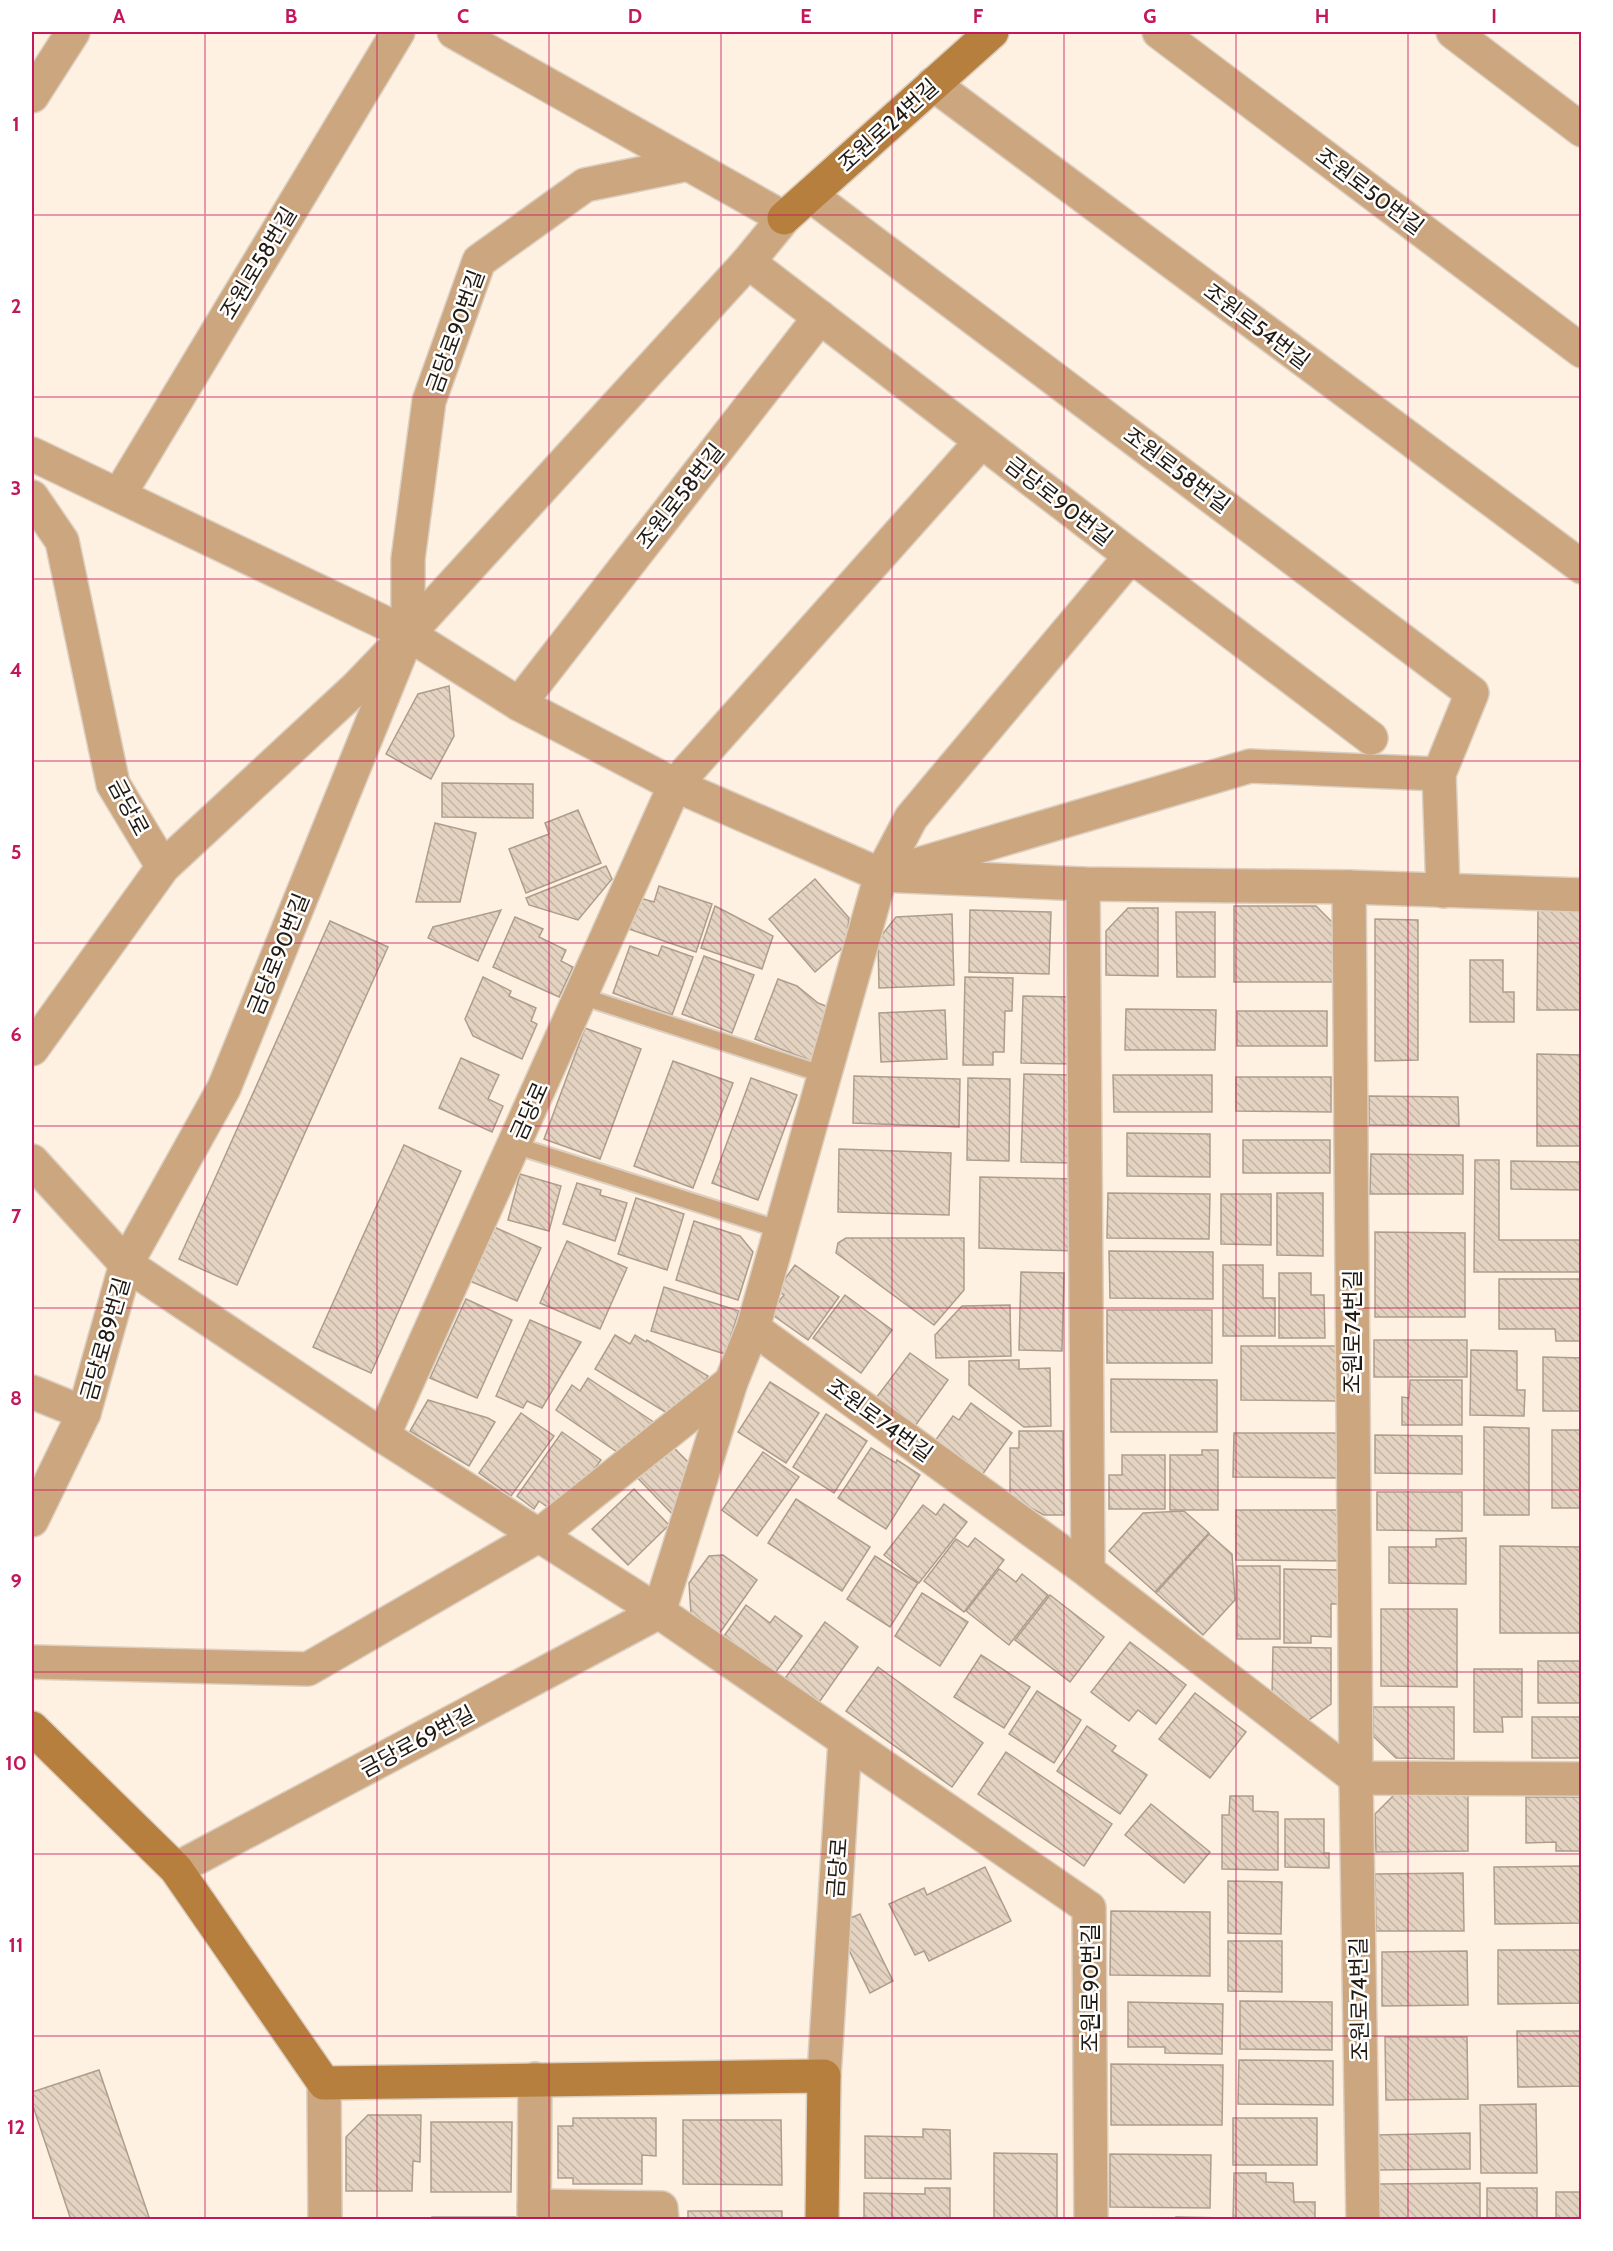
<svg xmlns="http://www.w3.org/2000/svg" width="1613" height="2251" font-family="Cabin,'Noto Sans KR',sans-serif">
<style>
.building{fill:url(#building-back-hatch);stroke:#ad9d8c;stroke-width:1.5}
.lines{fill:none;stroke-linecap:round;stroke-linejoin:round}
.lane-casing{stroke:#dbcfc1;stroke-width:20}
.street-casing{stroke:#dbcfc1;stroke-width:36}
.secondary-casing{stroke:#dbcfc1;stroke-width:36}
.lane{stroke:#cca67e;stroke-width:16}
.street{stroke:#cca67e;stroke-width:33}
.secondary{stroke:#b77f3e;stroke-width:33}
.grid{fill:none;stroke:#c2185b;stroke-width:1.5;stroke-opacity:0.55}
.labels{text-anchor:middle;stroke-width:5;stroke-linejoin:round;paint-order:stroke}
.street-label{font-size:22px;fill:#201a13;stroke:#fff}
.neatline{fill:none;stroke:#c2185b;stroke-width:2}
.grid-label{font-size:20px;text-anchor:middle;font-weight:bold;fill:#c2185b}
</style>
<defs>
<pattern id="building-back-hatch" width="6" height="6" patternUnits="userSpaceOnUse" patternTransform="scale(1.5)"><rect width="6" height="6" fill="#e4d3c1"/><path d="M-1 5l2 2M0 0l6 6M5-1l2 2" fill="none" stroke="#c3b5a5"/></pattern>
</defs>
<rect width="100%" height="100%" fill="#fff1e2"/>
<g class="building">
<path d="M 449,686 L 454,736 L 431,779 L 386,754 L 418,694 Z"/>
<path d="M 442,783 L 533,784 L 533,818 L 442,817 Z"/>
<path d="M 578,810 L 601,863 L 526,893 L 509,849 L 549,834 L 545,823 Z"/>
<path d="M 435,823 L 476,833 L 460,902 L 416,902 Z"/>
<path d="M 606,866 L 612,879 L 578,920 L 529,905 L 526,898 Z"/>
<path d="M 815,879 L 849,918 L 846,945 L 815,972 L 769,919 Z"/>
<path d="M 659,886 L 712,904 L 696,952 L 629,929 L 640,898 L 654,902 Z"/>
<path d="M 715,906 L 773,936 L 762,969 L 701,948 Z"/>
<path d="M 1234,906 L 1316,906 L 1335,925 L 1335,982 L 1234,982 Z"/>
<path d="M 1128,908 L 1158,908 L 1158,976 L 1106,975 L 1106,931 Z"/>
<path d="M 1538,908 L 1582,909 L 1582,1010 L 1537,1010 Z"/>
<path d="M 501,910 L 478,961 L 428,938 L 433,927 Z"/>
<path d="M 970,910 L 1051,912 L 1049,974 L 969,972 Z"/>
<path d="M 1176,912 L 1215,912 L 1215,977 L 1177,977 Z"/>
<path d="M 952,914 L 954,985 L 879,988 L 878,940 L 896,917 Z"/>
<path d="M 515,917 L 543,929 L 539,937 L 566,950 L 561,961 L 573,967 L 559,997 L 493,967 Z"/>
<path d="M 1375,919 L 1418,920 L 1418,1060 L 1375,1061 Z"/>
<path d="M 330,921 L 388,947 L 237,1285 L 179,1259 Z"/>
<path d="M 630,946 L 658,956 L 662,946 L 693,957 L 672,1015 L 613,993 Z"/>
<path d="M 704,956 L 754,975 L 732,1033 L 682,1014 Z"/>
<path d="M 1470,960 L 1503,960 L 1503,992 L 1514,992 L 1514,1022 L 1470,1022 Z"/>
<path d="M 483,977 L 511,991 L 509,996 L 536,1008 L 531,1021 L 537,1024 L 522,1059 L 473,1036 L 465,1019 Z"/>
<path d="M 965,977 L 1013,978 L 1012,1011 L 1005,1011 L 1004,1052 L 993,1052 L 993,1065 L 963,1065 Z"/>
<path d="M 778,979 L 797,986 L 818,1003 L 836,1010 L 817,1063 L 755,1039 Z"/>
<path d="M 1023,996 L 1073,997 L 1072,1064 L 1021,1063 Z"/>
<path d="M 1126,1009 L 1216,1010 L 1215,1050 L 1125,1050 Z"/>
<path d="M 945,1010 L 947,1059 L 881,1062 L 879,1013 Z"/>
<rect x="1237" y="1011" width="90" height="35"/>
<path d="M 585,1028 L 641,1049 L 600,1159 L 544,1139 Z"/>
<path d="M 1537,1054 L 1582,1055 L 1582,1146 L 1537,1146 Z"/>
<path d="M 461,1058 L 499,1075 L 488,1099 L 503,1106 L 492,1132 L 439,1108 Z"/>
<path d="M 673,1061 L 733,1083 L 693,1188 L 634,1166 Z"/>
<path d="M 1024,1074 L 1071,1075 L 1074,1163 L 1021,1162 Z"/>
<path d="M 1113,1075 L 1212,1075 L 1212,1112 L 1114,1112 Z"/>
<path d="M 854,1076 L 960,1079 L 959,1127 L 853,1123 Z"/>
<path d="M 1236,1077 L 1331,1077 L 1331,1112 L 1236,1111 Z"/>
<path d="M 751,1078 L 797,1095 L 758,1200 L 712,1183 Z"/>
<path d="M 968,1078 L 1010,1079 L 1009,1161 L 967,1160 Z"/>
<path d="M 1369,1096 L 1458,1097 L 1459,1126 L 1369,1125 Z"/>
<path d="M 1127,1133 L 1210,1134 L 1210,1177 L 1127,1176 Z"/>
<rect x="1243" y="1140" width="87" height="33"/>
<path d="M 404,1145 L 461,1171 L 371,1373 L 313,1347 Z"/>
<path d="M 839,1149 L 951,1153 L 949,1215 L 838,1212 Z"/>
<path d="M 1371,1154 L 1463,1155 L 1463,1194 L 1370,1194 Z"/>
<path d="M 1475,1160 L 1499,1160 L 1499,1240 L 1582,1240 L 1582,1272 L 1474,1272 Z"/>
<path d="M 1511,1161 L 1582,1162 L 1582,1190 L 1511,1189 Z"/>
<path d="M 520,1174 L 561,1186 L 549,1231 L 508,1220 Z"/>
<path d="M 980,1177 L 1079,1179 L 1077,1251 L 979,1248 Z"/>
<path d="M 577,1183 L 601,1190 L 600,1195 L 627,1203 L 615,1241 L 563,1224 Z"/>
<path d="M 1108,1193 L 1210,1194 L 1209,1239 L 1107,1238 Z"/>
<path d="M 1277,1193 L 1323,1193 L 1323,1256 L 1277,1255 Z"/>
<path d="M 1221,1194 L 1271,1194 L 1271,1245 L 1221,1244 Z"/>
<path d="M 636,1198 L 684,1214 L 667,1270 L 618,1254 Z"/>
<path d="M 694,1221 L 740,1236 L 753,1252 L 738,1300 L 676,1280 Z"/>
<path d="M 494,1227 L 541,1248 L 517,1301 L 470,1281 Z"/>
<path d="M 1375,1232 L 1465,1233 L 1465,1317 L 1375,1317 Z"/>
<path d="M 846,1238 L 964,1238 L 964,1290 L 934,1325 L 836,1253 L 838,1243 Z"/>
<path d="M 567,1241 L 627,1268 L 600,1329 L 540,1303 Z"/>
<path d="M 1109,1251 L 1213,1252 L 1213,1299 L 1110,1298 Z"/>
<path d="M 795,1265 L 839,1297 L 808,1340 L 770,1313 L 784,1295 L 777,1290 Z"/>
<path d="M 1223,1265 L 1263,1265 L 1263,1298 L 1275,1298 L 1275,1336 L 1223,1336 Z"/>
<path d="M 1021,1272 L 1064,1273 L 1062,1351 L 1019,1350 Z"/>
<path d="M 1279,1273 L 1311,1273 L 1311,1295 L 1324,1295 L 1325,1338 L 1279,1338 Z"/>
<path d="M 1499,1279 L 1582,1279 L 1582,1341 L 1556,1341 L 1555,1329 L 1499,1329 Z"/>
<path d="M 664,1287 L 739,1311 L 725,1354 L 651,1331 Z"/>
<path d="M 845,1295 L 892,1330 L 861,1373 L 813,1338 Z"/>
<path d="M 466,1299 L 512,1320 L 477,1398 L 430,1378 Z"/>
<path d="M 1010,1305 L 1011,1356 L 936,1358 L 935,1335 L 962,1306 Z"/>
<rect x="1107" y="1310" width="105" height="53"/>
<path d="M 530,1320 L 581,1342 L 542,1408 L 527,1401 L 523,1408 L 496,1396 Z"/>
<path d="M 615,1335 L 630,1344 L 635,1335 L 646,1342 L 647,1340 L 708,1376 L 680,1421 L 595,1369 Z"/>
<rect x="1374" y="1340" width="93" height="37"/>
<path d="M 1241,1346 L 1340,1346 L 1339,1401 L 1241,1400 Z"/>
<path d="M 1471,1350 L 1517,1351 L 1517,1390 L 1525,1390 L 1524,1416 L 1470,1415 Z"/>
<path d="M 910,1353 L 948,1380 L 915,1426 L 876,1398 Z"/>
<path d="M 1543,1357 L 1582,1358 L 1582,1411 L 1543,1411 Z"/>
<path d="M 1019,1360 L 1019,1369 L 1050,1368 L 1051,1426 L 1024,1427 L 969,1385 L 969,1361 Z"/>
<path d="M 588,1378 L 661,1427 L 623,1456 L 556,1410 L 572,1385 L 580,1391 Z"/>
<path d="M 1111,1379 L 1217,1380 L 1217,1432 L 1111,1432 Z"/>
<path d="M 1410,1380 L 1462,1380 L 1462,1425 L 1402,1425 L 1402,1397 L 1409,1398 Z"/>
<path d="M 770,1382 L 819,1413 L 786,1463 L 738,1432 Z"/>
<path d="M 428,1400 L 488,1418 L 495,1422 L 469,1466 L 410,1431 Z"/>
<path d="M 971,1403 L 1012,1433 L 982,1475 L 935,1441 L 953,1416 L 959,1420 Z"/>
<path d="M 521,1413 L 554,1436 L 511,1496 L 479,1473 Z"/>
<path d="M 826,1414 L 867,1441 L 834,1493 L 793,1467 Z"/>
<path d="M 1484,1427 L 1529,1428 L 1529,1515 L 1484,1515 Z"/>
<rect x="1552" y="1430" width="30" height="78"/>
<path d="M 1019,1431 L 1063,1431 L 1064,1515 L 1044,1515 L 1010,1497 L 1010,1448 L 1019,1448 Z"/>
<path d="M 562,1432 L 601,1460 L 560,1516 L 539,1501 L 534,1509 L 517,1496 Z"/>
<path d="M 1234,1433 L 1341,1433 L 1341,1478 L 1233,1477 Z"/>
<path d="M 1375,1435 L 1462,1436 L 1462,1474 L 1375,1473 Z"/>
<path d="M 664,1438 L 701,1475 L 677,1519 L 630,1470 Z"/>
<path d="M 871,1448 L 896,1463 L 897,1460 L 920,1475 L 886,1529 L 838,1498 Z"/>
<path d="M 1202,1450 L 1218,1450 L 1218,1510 L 1170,1510 L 1170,1455 L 1202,1455 Z"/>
<path d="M 763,1452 L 799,1477 L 757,1536 L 722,1510 Z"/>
<path d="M 1122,1455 L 1165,1455 L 1165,1509 L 1109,1509 L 1109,1475 L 1122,1475 Z"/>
<path d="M 634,1489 L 669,1525 L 628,1565 L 592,1529 Z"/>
<path d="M 1377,1492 L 1462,1492 L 1462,1531 L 1377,1530 Z"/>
<path d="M 796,1499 L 870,1547 L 842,1591 L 768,1543 Z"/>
<path d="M 944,1504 L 967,1522 L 919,1583 L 884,1555 L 923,1505 L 936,1515 Z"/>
<path d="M 1236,1510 L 1348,1510 L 1348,1561 L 1236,1560 Z"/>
<path d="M 1184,1511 L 1209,1533 L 1155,1592 L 1109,1551 L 1143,1513 Z"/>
<path d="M 1209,1534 L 1232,1554 L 1235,1600 L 1203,1635 L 1156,1593 Z"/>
<path d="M 975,1538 L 1004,1560 L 964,1612 L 924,1581 L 956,1539 L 968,1547 Z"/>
<path d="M 1466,1538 L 1466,1584 L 1389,1583 L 1389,1547 L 1436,1547 L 1436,1539 Z"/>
<path d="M 1500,1546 L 1582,1547 L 1582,1633 L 1500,1633 Z"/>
<path d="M 723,1555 L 757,1580 L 719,1634 L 691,1614 L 689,1583 L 709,1556 Z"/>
<path d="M 875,1556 L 918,1583 L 890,1627 L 847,1599 Z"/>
<rect x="1237" y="1566" width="43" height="73"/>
<path d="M 999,1569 L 1016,1582 L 1022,1574 L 1048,1595 L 1009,1645 L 966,1611 Z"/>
<path d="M 1284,1569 L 1340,1570 L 1340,1604 L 1331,1604 L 1331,1637 L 1311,1636 L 1311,1643 L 1284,1643 Z"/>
<path d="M 922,1593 L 968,1622 L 940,1666 L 895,1636 Z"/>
<path d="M 1050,1595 L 1104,1637 L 1070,1682 L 1015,1640 Z"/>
<path d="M 746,1605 L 770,1623 L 775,1616 L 802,1636 L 770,1680 L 719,1643 Z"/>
<path d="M 1381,1609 L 1457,1609 L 1457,1687 L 1381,1686 Z"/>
<path d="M 825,1622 L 858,1647 L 815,1708 L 781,1684 Z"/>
<path d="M 1130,1642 L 1186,1685 L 1156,1724 L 1138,1710 L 1129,1721 L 1091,1692 Z"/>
<path d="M 1273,1647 L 1331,1648 L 1331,1704 L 1306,1722 L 1272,1696 Z"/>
<path d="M 981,1655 L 1030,1687 L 1004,1728 L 954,1697 Z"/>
<rect x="1538" y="1661" width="44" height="42"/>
<path d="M 878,1667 L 983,1743 L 952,1787 L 846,1711 Z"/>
<path d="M 1474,1669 L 1522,1669 L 1522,1717 L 1502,1717 L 1503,1732 L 1474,1732 Z"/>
<path d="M 1037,1691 L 1081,1720 L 1054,1763 L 1009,1734 Z"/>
<path d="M 1195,1693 L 1246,1732 L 1210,1778 L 1159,1739 Z"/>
<path d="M 1373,1707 L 1454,1707 L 1454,1759 L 1396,1758 L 1373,1736 Z"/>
<rect x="1532" y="1717" width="50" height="41"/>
<path d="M 1087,1726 L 1116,1746 L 1112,1751 L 1147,1775 L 1120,1814 L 1057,1771 Z"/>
<path d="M 1006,1752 L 1112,1824 L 1084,1866 L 978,1794 Z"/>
<path d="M 1394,1795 L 1468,1795 L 1468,1851 L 1376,1852 L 1375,1814 Z"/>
<path d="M 1230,1796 L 1253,1796 L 1253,1811 L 1278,1812 L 1278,1870 L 1222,1869 L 1222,1815 L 1229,1815 Z"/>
<path d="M 1526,1797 L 1582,1797 L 1582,1851 L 1556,1851 L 1556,1842 L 1526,1843 Z"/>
<path d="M 1151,1804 L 1210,1852 L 1184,1883 L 1125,1835 Z"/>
<path d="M 1285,1819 L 1324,1819 L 1324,1853 L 1329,1853 L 1329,1868 L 1285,1867 Z"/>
<path d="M 1582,1866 L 1582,1923 L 1495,1924 L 1494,1867 Z"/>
<path d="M 985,1867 L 1011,1921 L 929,1961 L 924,1951 L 915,1955 L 889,1904 L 924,1888 L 927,1895 Z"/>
<path d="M 1463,1873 L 1464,1931 L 1376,1931 L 1375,1874 Z"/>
<path d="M 1228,1881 L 1282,1882 L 1281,1934 L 1228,1933 Z"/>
<path d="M 1111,1911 L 1210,1912 L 1210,1976 L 1110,1975 Z"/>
<path d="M 860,1914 L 893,1981 L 870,1993 L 847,1946 L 848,1919 Z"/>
<path d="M 1228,1941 L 1282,1941 L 1282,1992 L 1228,1991 Z"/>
<path d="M 1498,1950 L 1582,1950 L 1582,2003 L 1498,2004 Z"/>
<path d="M 1467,1951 L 1468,2005 L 1382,2006 L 1382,1952 Z"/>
<path d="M 1240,2001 L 1332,2002 L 1332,2050 L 1240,2049 Z"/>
<path d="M 1128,2002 L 1223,2004 L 1222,2054 L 1165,2053 L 1165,2047 L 1128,2047 Z"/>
<path d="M 1517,2031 L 1582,2031 L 1582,2086 L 1518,2087 Z"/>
<path d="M 1385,2037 L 1467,2037 L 1468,2099 L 1386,2100 Z"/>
<path d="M 1239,2060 L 1333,2061 L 1333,2105 L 1238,2104 Z"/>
<path d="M 1111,2064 L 1223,2065 L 1222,2125 L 1111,2125 Z"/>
<path d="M 99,2070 L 150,2220 L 71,2220 L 32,2103 L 32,2092 Z"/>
<path d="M 1536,2104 L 1537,2173 L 1481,2173 L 1480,2105 Z"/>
<path d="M 368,2115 L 421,2115 L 420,2162 L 413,2161 L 412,2191 L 346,2191 L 346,2137 Z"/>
<path d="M 573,2118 L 656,2118 L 656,2156 L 642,2155 L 642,2184 L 573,2184 L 573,2178 L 558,2178 L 558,2126 L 573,2126 Z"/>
<rect x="1233" y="2118" width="84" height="47"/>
<path d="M 683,2120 L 781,2120 L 782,2185 L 683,2184 Z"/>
<path d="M 431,2122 L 512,2122 L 511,2192 L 431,2192 Z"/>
<path d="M 923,2129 L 950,2130 L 951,2179 L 865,2178 L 865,2136 L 923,2137 Z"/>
<path d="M 1470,2133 L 1470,2169 L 1377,2170 L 1376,2135 Z"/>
<path d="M 994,2153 L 1057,2154 L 1057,2220 L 994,2220 Z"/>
<path d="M 1110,2154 L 1211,2155 L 1210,2208 L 1110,2207 Z"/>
<path d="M 1234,2173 L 1266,2173 L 1266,2182 L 1293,2183 L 1294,2202 L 1315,2202 L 1315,2220 L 1233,2220 Z"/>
<path d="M 1480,2183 L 1480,2220 L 1380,2220 L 1379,2184 Z"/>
<path d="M 925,2188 L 950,2188 L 950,2220 L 864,2220 L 864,2193 L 925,2194 Z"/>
<rect x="1487" y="2188" width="50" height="32"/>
<rect x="1556" y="2192" width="26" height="28"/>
<rect x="688" y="2211" width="94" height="9"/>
<rect x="432" y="2217" width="85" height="3"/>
<path d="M 1176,2217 L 1225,2218 L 1225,2220 L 1176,2220 Z"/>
</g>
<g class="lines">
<g class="lane-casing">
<g id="lane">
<path d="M 581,996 L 825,1075"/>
<path d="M 514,1145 L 781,1230"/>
</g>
</g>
<g class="street-casing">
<g id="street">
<path d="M 1159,32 L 1582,351"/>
<path d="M 1453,32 L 1582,130"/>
<path d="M 933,84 L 1582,567"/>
<path d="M 32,96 L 73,32"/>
<path d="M 810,195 L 1472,693 L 1439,774 L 1443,891"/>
<path d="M 748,262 L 1131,556 L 1371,738"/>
<path d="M 32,454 L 408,634 L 519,704 L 675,785 L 881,875 L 1083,884 L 1349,887 L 1582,895"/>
<path d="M 119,495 L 398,32"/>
<path d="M 32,497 L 62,541 L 113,784 L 163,867"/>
<path d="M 519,704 L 820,317"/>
<path d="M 906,868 L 1250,766 L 1439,774"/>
<path d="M 1083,884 L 1088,1571"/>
<path d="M 1349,887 L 1356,1778 L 1363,2220"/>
<path d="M 32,1049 L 163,867 L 357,687 L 408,634 L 748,262 L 784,218 L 454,32"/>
<path d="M 32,1161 L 126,1264 L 383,1436 L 659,1612 L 1089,1908 L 1091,2220"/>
<path d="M 753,1328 L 1088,1571 L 1356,1778 L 1582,1779"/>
<path d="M 32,1392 L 84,1413"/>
<path d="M 383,1436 L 675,785 L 981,442"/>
<path d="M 32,1520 L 84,1413 L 126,1264 L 224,1088 L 408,634 L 408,559 L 429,401 L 479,261 L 585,185 L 688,164"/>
<path d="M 32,1662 L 308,1669 L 538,1536 L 731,1382"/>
<path d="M 176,1869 L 659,1612 L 731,1382 L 753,1328 L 881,875 L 911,818 L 1131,556"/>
<path d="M 824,2076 L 845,1741"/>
<path d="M 324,2083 L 325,2220"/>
<path d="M 534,2206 L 661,2208 L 662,2220"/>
<path d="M 534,2220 L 535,2079"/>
</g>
</g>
<g class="secondary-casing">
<g id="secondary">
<path d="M 784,218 L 992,32"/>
<path d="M 32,1728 L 176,1869 L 324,2083 L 824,2076 L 822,2220"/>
</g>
</g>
<use href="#lane" class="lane"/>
<use href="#street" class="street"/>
<use href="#secondary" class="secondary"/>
</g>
<path class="grid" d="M 205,32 L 205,2220M 377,32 L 377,2220M 549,32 L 549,2220M 721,32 L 721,2220M 892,32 L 892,2220M 1064,32 L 1064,2220M 1236,32 L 1236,2220M 1408,32 L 1408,2220M 32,215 L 1582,215M 32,397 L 1582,397M 32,579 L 1582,579M 32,761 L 1582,761M 32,943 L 1582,943M 32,1126 L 1582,1126M 32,1308 L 1582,1308M 32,1490 L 1582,1490M 32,1672 L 1582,1672M 32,1854 L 1582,1854M 32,2036 L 1582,2036"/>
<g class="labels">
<g class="street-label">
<text transform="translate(888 125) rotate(-42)" y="8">조원로24번길</text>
<text transform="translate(1370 191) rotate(37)" y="8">조원로50번길</text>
<text transform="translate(258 263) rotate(-59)" y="8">조원로58번길</text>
<text transform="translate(1257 326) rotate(37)" y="8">조원로54번길</text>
<text transform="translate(455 331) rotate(-70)" y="8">금당로90번길</text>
<text transform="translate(1177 470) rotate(37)" y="8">조원로58번길</text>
<text transform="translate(680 496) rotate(-52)" y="8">조원로58번길</text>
<text transform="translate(1059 501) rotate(38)" y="8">금당로90번길</text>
<text transform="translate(129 807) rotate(62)" y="8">금당로</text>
<text transform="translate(278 954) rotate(-68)" y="8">금당로90번길</text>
<text transform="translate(529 1111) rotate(-66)" y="8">금당로</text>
<text transform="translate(1352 1332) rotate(-90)" y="8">조원로74번길</text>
<text transform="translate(105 1339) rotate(-74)" y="8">금당로89번길</text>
<text transform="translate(880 1420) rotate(36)" y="8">조원로74번길</text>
<text transform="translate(417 1741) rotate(-28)" y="8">금당로69번길</text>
<text transform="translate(837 1868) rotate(-86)" y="8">금당로</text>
<text transform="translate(1090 1988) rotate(-90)" y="8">조원로90번길</text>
<text transform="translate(1359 1999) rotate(-91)" y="8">조원로74번길</text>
</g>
</g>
<rect width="1613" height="2251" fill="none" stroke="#ffffff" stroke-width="66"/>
<rect x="33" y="33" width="1547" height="2185" class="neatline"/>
<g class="grid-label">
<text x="119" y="23">A</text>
<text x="291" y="23">B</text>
<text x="463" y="23">C</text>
<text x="635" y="23">D</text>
<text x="806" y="23">E</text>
<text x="978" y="23">F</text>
<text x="1150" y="23">G</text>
<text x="1322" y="23">H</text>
<text x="1494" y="23">I</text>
<text x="16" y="131">1</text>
<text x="16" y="313">2</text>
<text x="16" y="495">3</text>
<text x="16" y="677">4</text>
<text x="16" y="859">5</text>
<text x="16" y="1041">6</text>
<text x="16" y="1223">7</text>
<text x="16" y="1405">8</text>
<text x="16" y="1588">9</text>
<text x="16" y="1770">10</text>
<text x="16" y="1952">11</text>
<text x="16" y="2134">12</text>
</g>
</svg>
